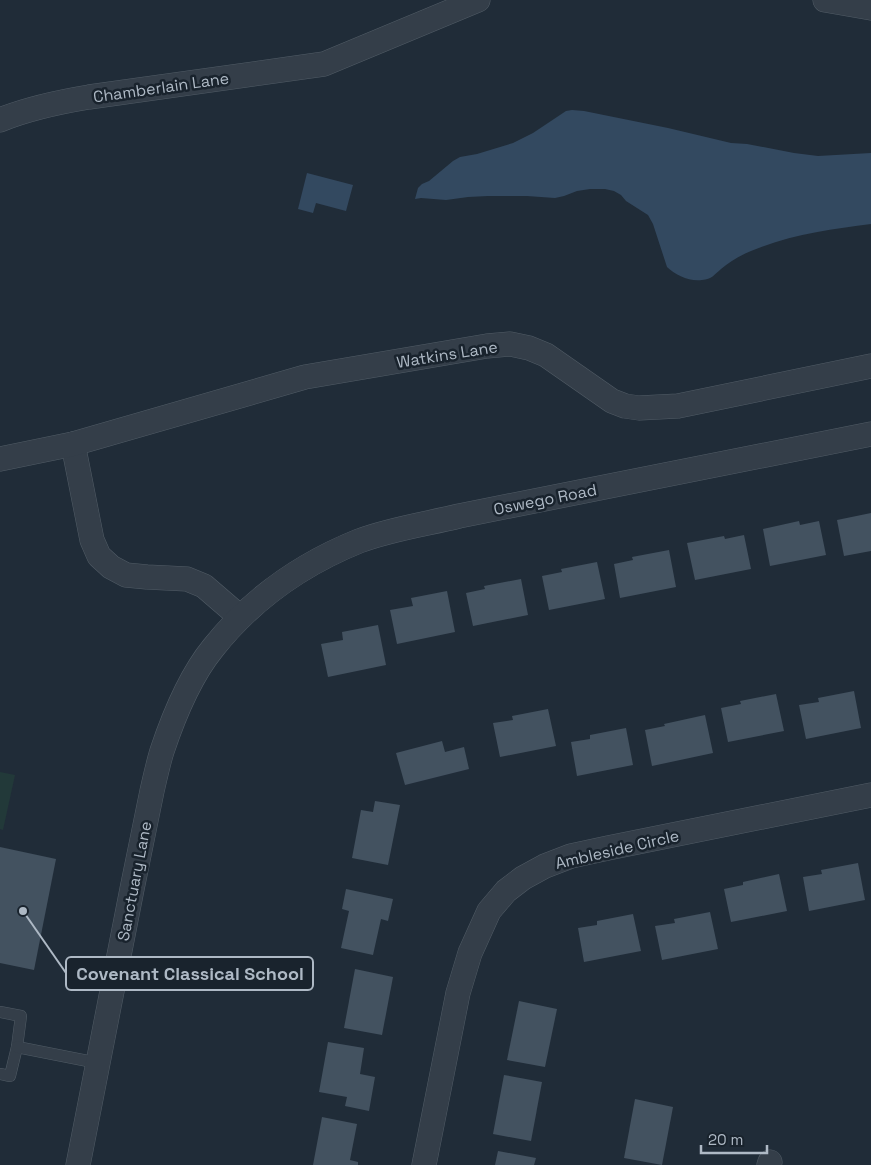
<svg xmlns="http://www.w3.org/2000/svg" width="871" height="1165" font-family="'Space Grotesk',sans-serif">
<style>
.green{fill:#223939}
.water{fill:#334960}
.building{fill:#435260}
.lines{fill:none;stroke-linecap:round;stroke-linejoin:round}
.lane-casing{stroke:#515c66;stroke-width:12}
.street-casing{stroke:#515c66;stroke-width:25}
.lane{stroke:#343e49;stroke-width:11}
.street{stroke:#343e49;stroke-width:24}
.labels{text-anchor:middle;stroke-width:5;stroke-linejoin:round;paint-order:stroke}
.street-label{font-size:16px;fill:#aeb9c5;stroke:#19232d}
.leader{fill:none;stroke:#aeb9c5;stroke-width:2}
.callout-dot{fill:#aeb9c5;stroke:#19232d;stroke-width:2}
.callout{fill:#19232d;stroke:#aeb9c5;stroke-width:2}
.callout-label{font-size:18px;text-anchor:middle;font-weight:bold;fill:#aeb9c5}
</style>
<rect width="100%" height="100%" fill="#202c38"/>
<path class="green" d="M 0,772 L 15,775 L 3,830 L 0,829 Z"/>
<g class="water">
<path d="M 572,110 L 584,111 L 668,128 L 731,143 L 747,144 L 794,153 L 818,156 L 871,153 L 871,224 C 831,229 789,235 751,251 C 741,255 729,262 721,269 C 714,275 712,279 702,280 C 690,282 675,275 667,267 L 653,224 L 648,215 L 626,201 L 621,195 L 614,191 L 605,189 L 590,189 L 577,191 L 564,196 L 555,198 L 527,196 L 488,196 L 468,197 L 446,200 L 421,198 L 415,199 L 418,188 L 422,184 L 429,181 L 453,161 L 460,157 L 477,154 L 513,143 L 533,133 L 566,111 Z"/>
<path d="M 307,173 L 353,185 L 346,211 L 316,203 L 313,213 L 298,209 Z"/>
</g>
<g class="building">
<path d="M 871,513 L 871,551 L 844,556 L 837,520 Z"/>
<path d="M 799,521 L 800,525 L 819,521 L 826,555 L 770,566 L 763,529 Z"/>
<path d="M 744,535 L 751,569 L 695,580 L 687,543 L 724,536 L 725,539 Z"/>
<path d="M 669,550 L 676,587 L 620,598 L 614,564 L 633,560 L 632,557 Z"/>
<path d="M 597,562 L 605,599 L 549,610 L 542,576 L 562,572 L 561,569 Z"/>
<path d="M 521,579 L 528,615 L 473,626 L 466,593 L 485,589 L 484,586 Z"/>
<path d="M 447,591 L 455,632 L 397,644 L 390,610 L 413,606 L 411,598 Z"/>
<path d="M 378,625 L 386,665 L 328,677 L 321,644 L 343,640 L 342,632 Z"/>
<path d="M 854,691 L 861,728 L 806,739 L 799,705 L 819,702 L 818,698 Z"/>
<path d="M 776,694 L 784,731 L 728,742 L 721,708 L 741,704 L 740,701 Z"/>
<path d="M 548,709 L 556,746 L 500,757 L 493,723 L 513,720 L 512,716 Z"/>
<path d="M 705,715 L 713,753 L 652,766 L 645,730 L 665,726 L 664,724 Z"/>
<path d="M 626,728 L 633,765 L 577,776 L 571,742 L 590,739 L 590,735 Z"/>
<path d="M 442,741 L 445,752 L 464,747 L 469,769 L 405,785 L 396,753 Z"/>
<path d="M 375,801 L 400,805 L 388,865 L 352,858 L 361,810 L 373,812 Z"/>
<path d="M 0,847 L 56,859 L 34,970 L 0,963 Z"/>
<path d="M 858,863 L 865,900 L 809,911 L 803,877 L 822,874 L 821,870 Z"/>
<path d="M 779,874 L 787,911 L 731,922 L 724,889 L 743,885 L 743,882 Z"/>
<path d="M 346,889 L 393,899 L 388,921 L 381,919 L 373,955 L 341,948 L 349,911 L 342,909 Z"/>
<path d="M 710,912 L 718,949 L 662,960 L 655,926 L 675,923 L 674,919 Z"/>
<path d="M 633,914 L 641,951 L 584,962 L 578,928 L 597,925 L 597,921 Z"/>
<path d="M 355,969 L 393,977 L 382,1035 L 344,1028 Z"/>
<path d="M 519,1001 L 557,1009 L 545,1067 L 507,1060 Z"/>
<path d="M 328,1042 L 364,1048 L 360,1074 L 375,1077 L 369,1111 L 345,1106 L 347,1097 L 319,1092 Z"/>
<path d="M 504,1075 L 542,1082 L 531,1141 L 493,1134 Z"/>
<path d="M 635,1099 L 673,1107 L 662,1165 L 624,1158 Z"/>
<path d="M 322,1117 L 357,1124 L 350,1160 L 358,1162 L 358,1165 L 313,1165 Z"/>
<path d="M 498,1151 L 536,1158 L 534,1165 L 495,1165 Z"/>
</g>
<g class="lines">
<g class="lane-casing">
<g id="lane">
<path d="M 0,1012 L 21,1016 L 17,1047 L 10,1076 L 0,1074"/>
<path d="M 17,1047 L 98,1063"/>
</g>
</g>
<g class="street-casing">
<g id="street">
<path d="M 825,0 L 871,8"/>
<path d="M 0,120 C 29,108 59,102 89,97 L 324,64 L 478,0"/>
<path d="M 73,444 L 92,540 L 99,556 L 111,567 L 126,575 L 147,577 L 187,579 L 204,586 L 240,617"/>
<path d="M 0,459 L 73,444 L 305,377 L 487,346 L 510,344 L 529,348 L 546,355 L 612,401 L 625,406 L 639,408 L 678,406 L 871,366"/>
<path d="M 78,1165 C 96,1073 114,981 132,889 C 139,856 145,824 152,791 C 155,778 158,764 162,751 C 173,718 191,675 213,648 C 251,600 302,564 359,541 C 390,529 426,524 459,516 L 871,434"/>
<path d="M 424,1165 L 458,993 L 470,953 L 489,911 L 506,891 L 523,878 L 545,866 L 571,856 L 608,848 L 871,795"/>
<path d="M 769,1165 L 770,1162"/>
</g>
</g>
<use href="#lane" class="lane"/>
<use href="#street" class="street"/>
</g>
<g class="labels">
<g class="street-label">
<text transform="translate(161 87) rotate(-8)" y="6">Chamberlain Lane</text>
<text transform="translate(447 354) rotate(-9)" y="6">Watkins Lane</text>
<text transform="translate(545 499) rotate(-11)" y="6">Oswego Road</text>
<text transform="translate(617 849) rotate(-13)" y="6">Ambleside Circle</text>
<text transform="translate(134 881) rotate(-79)" y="6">Sanctuary Lane</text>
</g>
</g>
<path class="leader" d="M23 911L66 973"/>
<circle class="callout-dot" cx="23" cy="911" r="5"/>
<rect class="callout" x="66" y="957" width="247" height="33" rx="5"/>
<g class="callout-label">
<text x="190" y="980">Covenant Classical School</text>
</g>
<path d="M701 1145v8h66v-8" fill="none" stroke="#aeb9c5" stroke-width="2.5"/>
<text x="708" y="1145" font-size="15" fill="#aeb9c5" stroke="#19232d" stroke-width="4" paint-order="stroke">20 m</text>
</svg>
